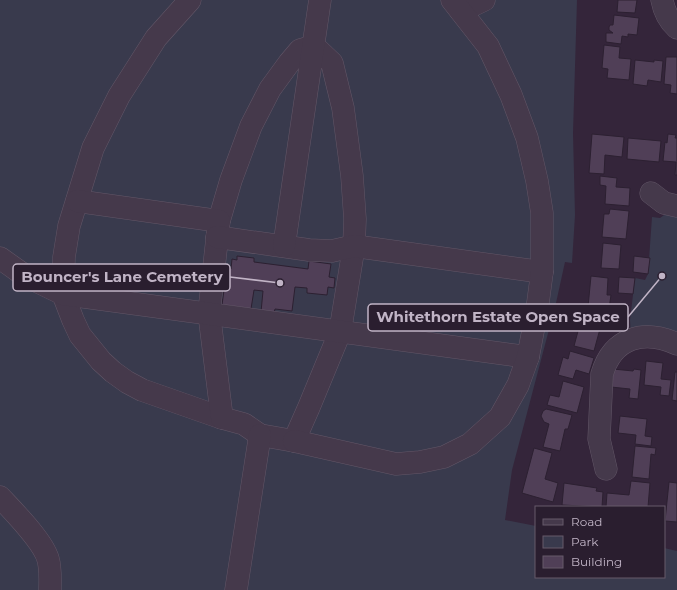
<svg xmlns="http://www.w3.org/2000/svg" width="677" height="590" font-family="Montserrat,sans-serif">
<style>
.green{fill:#393a4d}
.building{fill:#503f57;stroke:#2c2031}
.lines{fill:none;stroke-linecap:round;stroke-linejoin:round}
.minor-casing{stroke:#635768;stroke-width:23}
.minor{stroke:#45394b;stroke-width:22}
.leader{fill:none;stroke:#c1b4c6;stroke-width:1.5}
.callout-dot{fill:#c1b4c6;stroke:#2a1e2f;stroke-width:1.5}
.callout{fill:#2a1e2f;stroke:#c1b4c6;stroke-width:1.5}
.callout-label{font-size:15px;text-anchor:middle;font-weight:bold;fill:#c1b4c6}
</style>
<rect width="100%" height="100%" fill="#34253a"/>
<g class="green">
<path d="M 0,0 L 577,0 L 573,133 L 575,215 L 572,263 L 565,262 L 556,303 L 512,470 L 505,520 L 536,526 L 536,577 L 664,577 L 664,548 L 677,551 L 677,590 L 0,590 Z"/>
<path d="M 677,212 L 677,344 L 631,339 L 630,320 L 635,278 L 645,280 L 648,274 L 652,217 L 660,218 L 667,213 Z"/>
</g>
<g class="building">
<path d="M 618,0 L 637,0 L 635,13 L 617,12 Z"/>
<path d="M 614,15 L 639,18 L 637,35 L 628,34 L 628,37 L 622,36 L 621,44 L 606,42 L 606,33 L 613,33 L 609,30 L 609,27 L 610,25 L 613,25 Z"/>
<path d="M 604,45 L 620,47 L 619,58 L 631,59 L 629,80 L 607,78 L 608,69 L 602,68 Z"/>
<path d="M 666,57 L 677,57 L 677,94 L 670,93 L 671,85 L 664,84 Z"/>
<path d="M 635,60 L 654,62 L 654,60 L 663,61 L 661,82 L 648,80 L 647,86 L 633,84 Z"/>
<path d="M 592,134 L 624,137 L 622,157 L 605,155 L 604,174 L 589,173 Z"/>
<path d="M 668,134 L 676,135 L 675,138 L 677,138 L 677,175 L 675,175 L 676,162 L 663,161 L 665,142 L 667,143 Z"/>
<path d="M 628,138 L 661,141 L 659,162 L 627,159 Z"/>
<path d="M 600,176 L 617,178 L 616,187 L 630,188 L 629,206 L 605,204 L 606,186 L 600,185 Z"/>
<path d="M 610,209 L 629,211 L 626,239 L 602,237 L 604,214 L 609,214 Z"/>
<path d="M 603,243 L 621,245 L 619,269 L 601,268 Z"/>
<path d="M 237,256 L 254,258 L 254,262 L 308,269 L 309,261 L 331,264 L 329,277 L 335,278 L 334,288 L 328,287 L 327,295 L 307,293 L 307,288 L 295,287 L 292,311 L 275,309 L 274,313 L 261,312 L 263,291 L 254,290 L 251,309 L 222,305 L 227,268 L 231,269 L 232,259 L 237,260 Z"/>
<path d="M 634,256 L 650,258 L 648,274 L 633,272 Z"/>
<path d="M 591,276 L 608,278 L 607,295 L 611,295 L 609,309 L 588,307 Z"/>
<path d="M 619,277 L 635,278 L 633,294 L 618,293 Z"/>
<path d="M 584,309 L 604,314 L 594,351 L 574,346 Z"/>
<path d="M 570,351 L 594,358 L 589,374 L 576,370 L 573,379 L 558,375 L 563,357 L 568,359 Z"/>
<path d="M 646,361 L 663,363 L 661,379 L 671,380 L 669,396 L 660,395 L 661,387 L 644,385 Z"/>
<path d="M 613,369 L 633,371 L 634,369 L 641,370 L 638,399 L 629,398 L 630,389 L 611,387 Z"/>
<path d="M 675,372 L 677,372 L 677,401 L 672,400 Z"/>
<path d="M 563,381 L 584,387 L 577,413 L 547,405 L 550,395 L 559,397 Z"/>
<path d="M 546,409 L 572,415 L 568,429 L 565,429 L 560,451 L 543,447 L 549,424 L 544,422 L 541,416 L 543,411 Z"/>
<path d="M 620,416 L 647,419 L 645,436 L 652,437 L 651,446 L 635,444 L 636,435 L 618,433 Z"/>
<path d="M 635,446 L 656,448 L 655,455 L 651,454 L 649,479 L 632,477 Z"/>
<path d="M 534,448 L 552,453 L 545,479 L 558,483 L 553,502 L 522,493 Z"/>
<path d="M 631,481 L 650,483 L 648,507 L 606,507 L 607,493 L 629,495 Z"/>
<path d="M 669,482 L 677,483 L 677,522 L 665,521 Z"/>
<path d="M 564,483 L 597,488 L 596,491 L 603,492 L 602,507 L 562,505 Z"/>
</g>
<g class="lines">
<g class="minor-casing">
<g id="minor">
<path d="M 190,0 L 156,38 L 119,96 L 93,148 L 69,226 L 64,257 L 63,294 L 73,320 L 80,335 L 101,361 L 113,372 L 127,382 L 142,390 L 222,418"/>
<path d="M 662,0 C 664,11 668,20 677,28"/>
<path d="M 461,11 L 484,0"/>
<path d="M 314,46 L 332,63 L 343,108 L 352,176 L 355,219 L 354,246 L 340,332 L 309,407 L 294,441 L 260,435 L 244,424 L 222,418 L 209,313 L 219,221 L 231,180 L 251,126 L 270,89 L 289,63 L 300,50 Z"/>
<path d="M 651,193 L 664,203 L 677,206"/>
<path d="M 77,201 L 219,221"/>
<path d="M 217,237 L 309,250 L 332,251 L 354,246 L 542,272"/>
<path d="M 284,246 L 320,0"/>
<path d="M 0,258 L 24,275 L 63,294 L 528,357"/>
<path d="M 294,441 L 396,464 L 420,462 L 444,457 L 470,444 L 500,417 L 518,385 L 528,357 L 537,310 L 542,272 L 542,213 L 537,181 L 527,138 L 511,95 L 488,46 L 452,0"/>
<path d="M 606,469 L 599,439 L 602,374 C 613,337 644,329 677,344"/>
<path d="M 0,497 C 13,511 43,541 48,559 C 51,569 50,580 50,590"/>
<path d="M 236,590 L 260,435"/>
</g>
</g>
<use href="#minor" class="minor"/>
</g>
<path class="leader" d="M280 283L230 277M662 276L628 317"/>
<g class="callout-dot">
<circle cx="280" cy="283" r="4"/>
<circle cx="662" cy="276" r="4"/>
</g>
<g class="callout">
<rect x="13" y="264" width="217" height="27" rx="4"/>
<rect x="368" y="304" width="260" height="27" rx="4"/>
</g>
<g class="callout-label">
<text x="122" y="282">Bouncer's Lane Cemetery</text>
<text x="498" y="322">Whitethorn Estate Open Space</text>
</g>
<rect x="535" y="506" width="130" height="72" fill="#2a1e2f" stroke="#665a6b"/>
<rect x="543" y="519" width="20" height="6" fill="#45394b" stroke="#665a6b"/>
<text x="571" y="526" font-size="12" fill="#c1b4c6">Road</text>
<rect x="543" y="536" width="20" height="12" fill="#393a4d" stroke="#665a6b"/>
<text x="571" y="546" font-size="12" fill="#c1b4c6">Park</text>
<rect x="543" y="556" width="20" height="12" fill="#503f57" stroke="#665a6b"/>
<text x="571" y="566" font-size="12" fill="#c1b4c6">Building</text>
</svg>
